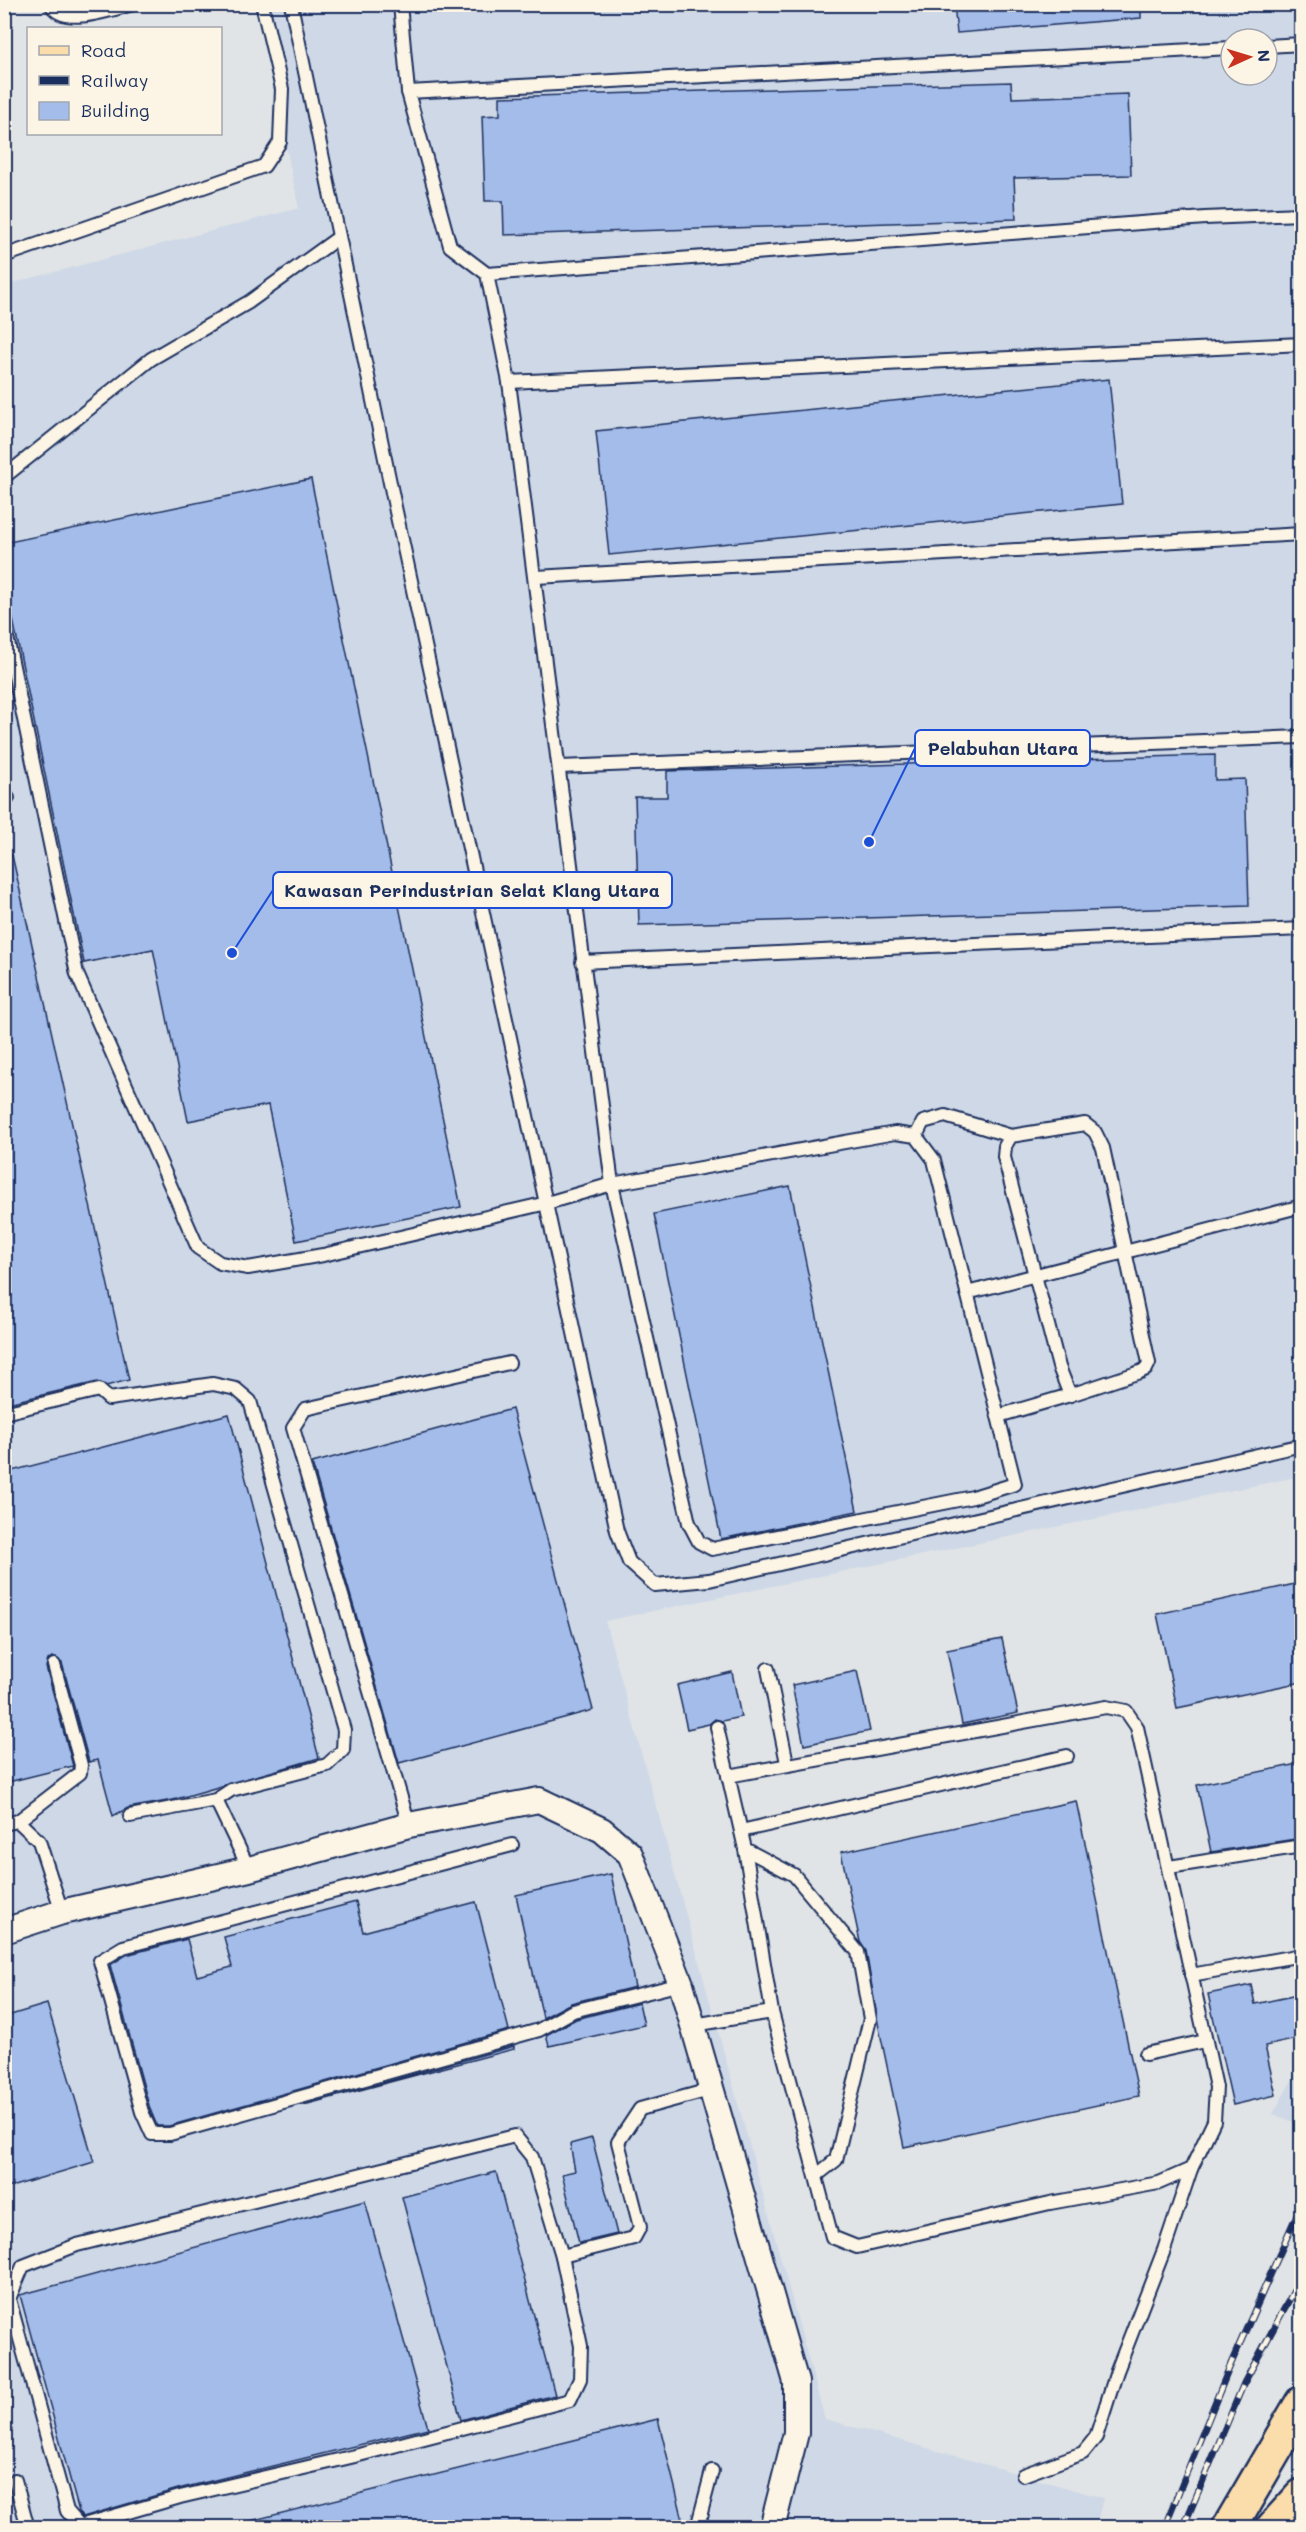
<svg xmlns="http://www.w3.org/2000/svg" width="1306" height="2532" font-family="Mali,sans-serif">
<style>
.built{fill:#ced8e7;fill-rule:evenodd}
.building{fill:#a3bce9;stroke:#1b2f5e;stroke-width:1.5}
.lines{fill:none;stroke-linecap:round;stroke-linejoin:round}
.service-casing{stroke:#1b2f5e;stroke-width:16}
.minor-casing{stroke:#1b2f5e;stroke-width:28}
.primary-casing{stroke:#1b2f5e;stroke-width:38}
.service{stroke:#fcf5e5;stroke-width:12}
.minor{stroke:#fcf5e5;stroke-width:24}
.primary{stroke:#fbddab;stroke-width:33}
.rail-casing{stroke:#1b2f5e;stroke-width:7}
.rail{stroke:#fcf5e5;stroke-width:4.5;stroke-dasharray:14;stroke-linecap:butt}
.leader{fill:none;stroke:#1d4ed8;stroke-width:2}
.callout-dot{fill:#1d4ed8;stroke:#fcf5e5;stroke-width:2}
.callout{fill:#fcf5e5;stroke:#1d4ed8;stroke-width:2}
.callout-label{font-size:18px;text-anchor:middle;font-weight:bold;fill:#1b2f5e}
</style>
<rect width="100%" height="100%" fill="#e1e4e6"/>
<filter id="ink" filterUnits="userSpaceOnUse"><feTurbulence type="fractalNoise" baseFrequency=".0167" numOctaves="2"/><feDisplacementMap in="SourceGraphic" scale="12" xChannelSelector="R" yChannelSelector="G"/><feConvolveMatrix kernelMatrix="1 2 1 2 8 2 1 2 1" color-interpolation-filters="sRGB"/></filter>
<g filter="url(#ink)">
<g class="built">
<path d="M 256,5 L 1301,5 L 1301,1476 L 605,1621 L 825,2419 L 1103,2498 L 1096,2527 L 5,2528 L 5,285 L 299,208 ZM 1231,39 L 1267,39 L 1267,75 L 1231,75 Z"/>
<path d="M 1301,2064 L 1301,2125 L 1273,2114 Z"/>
</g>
<g class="building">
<path d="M 954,4 L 1141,4 L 1141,18 L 957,33 Z"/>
<path d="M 1011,82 L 1012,98 L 1128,94 L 1131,175 L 1014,178 L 1016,219 L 504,235 L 503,201 L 485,201 L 482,116 L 500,115 L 500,97 Z"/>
<path d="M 1109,379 L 1122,504 L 609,555 L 596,431 Z"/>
<path d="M 311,479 L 461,1207 L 296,1241 L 268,1105 L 188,1121 L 153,949 L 84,963 L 4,576 L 4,543 Z"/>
<path d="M 1215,755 L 1215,780 L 1245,779 L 1249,906 L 639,925 L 635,797 L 667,797 L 667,771 Z"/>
<path d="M 12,855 L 129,1380 L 106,1386 L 97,1382 L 4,1404 L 4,856 Z"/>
<path d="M 790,1186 L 857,1511 L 721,1539 L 654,1214 Z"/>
<path d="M 512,1409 L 593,1710 L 399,1763 L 312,1463 Z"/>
<path d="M 229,1414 L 319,1758 L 173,1800 L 128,1808 L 113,1816 L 98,1760 L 89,1762 L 62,1663 L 52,1657 L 48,1660 L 46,1667 L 73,1766 L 4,1783 L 4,1473 Z"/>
<path d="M 1295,1584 L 1302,1613 L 1302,1682 L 1177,1708 L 1157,1614 Z"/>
<path d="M 1002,1639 L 1018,1713 L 962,1724 L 947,1650 Z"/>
<path d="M 857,1671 L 870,1731 L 804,1745 L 792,1685 Z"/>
<path d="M 732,1672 L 741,1717 L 722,1721 L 715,1719 L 709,1724 L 687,1729 L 677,1685 Z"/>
<path d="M 1302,1763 L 1302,1838 L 1211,1852 L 1197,1785 Z"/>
<path d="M 1076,1801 L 1139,2096 L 904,2147 L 878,2023 L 866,1951 L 860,1942 L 841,1852 Z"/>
<path d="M 611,1874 L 635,1987 L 571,2003 L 543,2018 L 516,1895 Z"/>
<path d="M 356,1902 L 363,1932 L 476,1902 L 509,2030 L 169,2126 L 157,2126 L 150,2109 L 110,1965 L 126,1955 L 187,1939 L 197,1976 L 232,1967 L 224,1937 Z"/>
<path d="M 1251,1985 L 1255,2004 L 1302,1994 L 1302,2038 L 1265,2046 L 1276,2095 L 1233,2105 L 1208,1994 Z"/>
<path d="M 639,2003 L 644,2025 L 549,2046 L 546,2035 L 576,2019 Z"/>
<path d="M 47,2004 L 94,2162 L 4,2189 L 4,2017 Z"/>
<path d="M 514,2046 L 514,2049 L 304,2105 Z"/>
<path d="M 592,2138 L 617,2234 L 579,2243 L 562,2174 L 575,2171 L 570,2144 Z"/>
<path d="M 496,2172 L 555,2395 L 461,2420 L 402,2197 Z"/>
<path d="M 365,2201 L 428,2428 L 178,2489 L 83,2517 L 79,2512 L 20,2295 Z"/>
<path d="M 658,2419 L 685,2528 L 251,2528 L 250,2521 Z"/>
</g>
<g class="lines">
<g class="service-casing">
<g id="service">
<path d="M 51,4 C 62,28 113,9 133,4"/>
<path d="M 291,4 L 395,507 L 617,1531 L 629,1562 L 655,1585 L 709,1580 L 1302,1445"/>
<path d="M 1267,46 L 1302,44"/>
<path d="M 408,92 L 1231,48"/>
<path d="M 4,256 L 264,166 L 280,142 L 282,89 L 262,4"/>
<path d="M 487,274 L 1205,218 L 1302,214"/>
<path d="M 509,382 L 1302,344"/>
<path d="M 4,477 L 151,359 L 249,302 L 339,237"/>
<path d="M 536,577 L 1302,534"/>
<path d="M 4,623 L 77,974 L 198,1248 L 220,1263 L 248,1268 L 323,1255 L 547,1203 L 612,1184 L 895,1133 L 916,1136 L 934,1160 L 1015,1484 L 973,1497 L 712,1549 L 699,1542 L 689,1523 L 612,1184 L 509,382 L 487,274 L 450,246 L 408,92 L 400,4"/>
<path d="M 560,767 L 1302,737"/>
<path d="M 4,799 L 8,798"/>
<path d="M 582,962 L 1302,929"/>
<path d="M 1085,1124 L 1095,1132 L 1103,1148 L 1149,1363 L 1146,1369 L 1140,1372 L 1070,1395 L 1059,1367 L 1004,1157 L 1005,1146 L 1011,1136 Z"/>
<path d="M 916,1136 L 923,1122 L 945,1116 L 1011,1136"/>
<path d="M 967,1293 L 1302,1206"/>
<path d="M 4,1413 L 99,1390 L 109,1399 L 213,1384 L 236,1389 L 250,1401 L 344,1730 L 343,1750 L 327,1765 L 231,1790 L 216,1800 L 249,1869"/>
<path d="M 998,1416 L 1070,1395"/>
<path d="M 768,1669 L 787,1763"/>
<path d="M 717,1727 L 745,1849 L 772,2012"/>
<path d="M 130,1816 L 216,1800"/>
<path d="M 18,1821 L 80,1773 L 81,1765 L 54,1665"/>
<path d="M 4,1824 L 18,1821 L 39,1841 L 62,1912"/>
<path d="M 409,1825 L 293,1428 L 305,1409 L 509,1363"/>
<path d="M 741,1831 L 1067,1756"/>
<path d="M 512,1845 L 123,1947 L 100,1961 L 142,2112 L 152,2134 L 170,2134 L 539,2030 L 573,2011 L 681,1984"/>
<path d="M 745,1849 L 794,1875 L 858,1952 L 870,2019 L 836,2160 L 817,2175"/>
<path d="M 1169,1867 L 1302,1846"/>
<path d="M 1191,1975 L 1302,1955"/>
<path d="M 694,2025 L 772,2012 L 832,2237 L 857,2247 L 1050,2203 L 1159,2183 L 1191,2169 L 1214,2121 L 1216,2087 L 1137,1727 L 1126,1711 L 1106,1707 L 728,1776"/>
<path d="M 1146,2054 L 1205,2041"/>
<path d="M 515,2136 L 532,2157 L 562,2256 L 581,2346 L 580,2379 L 570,2400 L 355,2456 L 180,2497 L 80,2526 L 67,2511 L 9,2299 L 23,2266 L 77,2245 Z"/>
<path d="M 562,2256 L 634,2238 L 640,2227 L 618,2142 L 640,2109 L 713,2089"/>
<path d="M 1023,2475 L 1083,2453 L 1096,2437 L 1117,2371 L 1164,2250 L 1191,2169"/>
<path d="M 15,2480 L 28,2528"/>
<path d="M 697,2528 L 712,2471"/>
<path d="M 1298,2528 L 1302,2526"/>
</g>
</g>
<g class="minor-casing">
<path id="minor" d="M 4,1931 L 62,1912 L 249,1869 L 409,1825 L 539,1800 L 602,1830 L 630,1854 L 681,1984 L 796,2382 L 796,2433 L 772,2528"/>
</g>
<g class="primary-casing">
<g id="primary">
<path d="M 1229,2528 L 1302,2403"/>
<path d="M 1273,2528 L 1302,2496"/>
</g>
</g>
<use href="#service" class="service"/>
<use href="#minor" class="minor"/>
<use href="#primary" class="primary"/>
<g class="rail-casing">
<g id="rail">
<path d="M 1164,2528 L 1230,2366 L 1302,2203"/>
<path d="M 1183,2528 L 1244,2383 L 1302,2276"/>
</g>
</g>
<use href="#rail" class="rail"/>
</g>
</g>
<path class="leader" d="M869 842L915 748M232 953L273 890"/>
<g class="callout-dot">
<circle cx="869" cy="842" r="6"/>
<circle cx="232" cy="953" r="6"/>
</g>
<g class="callout">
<rect x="915" y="730" width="175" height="36" rx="6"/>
<rect x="273" y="872" width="399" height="36" rx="6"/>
</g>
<g class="callout-label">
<text x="1003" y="755">Pelabuhan Utara</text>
<text x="472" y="897">Kawasan Perindustrian Selat Klang Utara</text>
</g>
<rect width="1306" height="2532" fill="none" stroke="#fcf5e5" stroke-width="24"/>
<rect x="12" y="12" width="1282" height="2508" fill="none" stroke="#1b2f5e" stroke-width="2" filter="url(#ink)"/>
<rect x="27" y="27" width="195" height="108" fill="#fcf5e5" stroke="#a2a6af" stroke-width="1.5"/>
<rect x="39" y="46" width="30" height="9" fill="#fbddab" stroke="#a2a6af" stroke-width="1.5"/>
<text x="81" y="57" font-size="18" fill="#1b2f5e">Road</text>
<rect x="39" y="76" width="30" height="9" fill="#1b2f5e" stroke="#a2a6af" stroke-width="1.5"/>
<text x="81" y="87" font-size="18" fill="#1b2f5e">Railway</text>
<rect x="39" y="102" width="30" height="18" fill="#a3bce9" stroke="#a2a6af" stroke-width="1.5"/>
<text x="81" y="117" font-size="18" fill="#1b2f5e">Building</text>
<g transform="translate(1249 57) rotate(86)"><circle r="28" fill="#fcf5e5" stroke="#a2a6af" stroke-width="1.5"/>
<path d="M0-4.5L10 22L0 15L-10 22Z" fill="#c8321e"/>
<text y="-9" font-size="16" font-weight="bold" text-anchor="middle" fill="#1b2f5e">N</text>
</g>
</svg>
